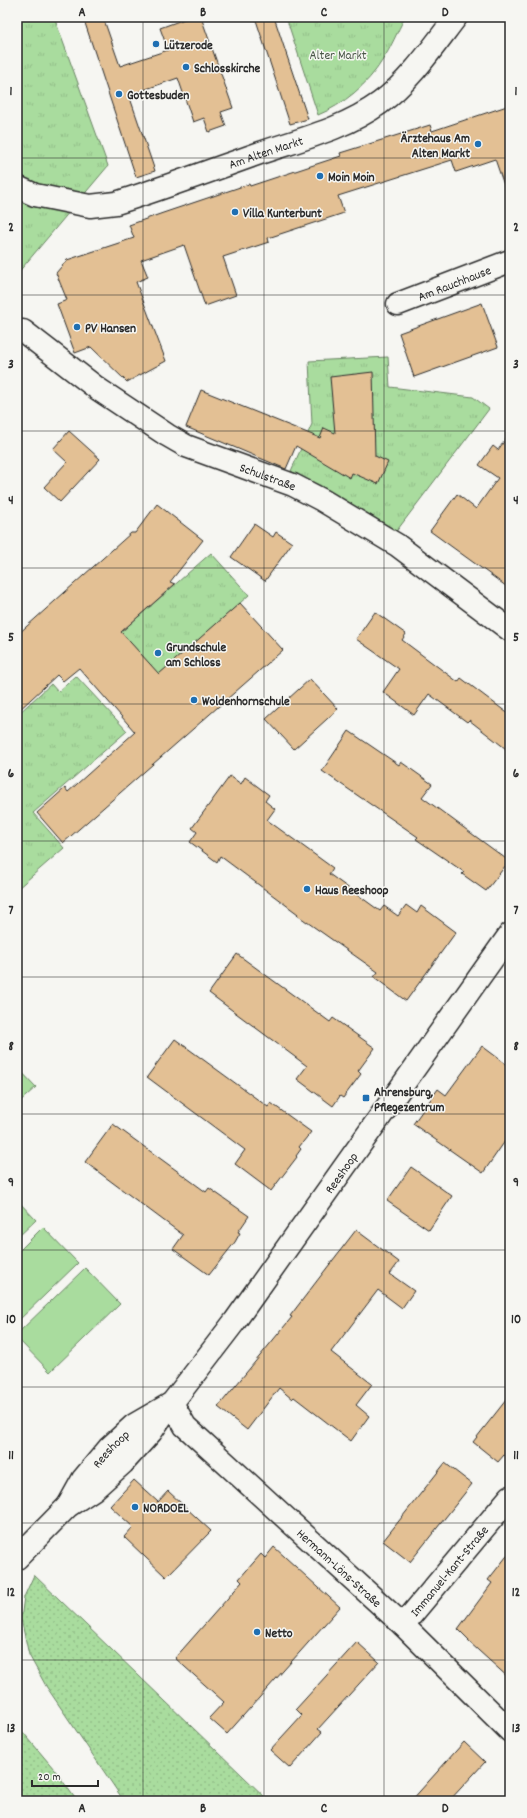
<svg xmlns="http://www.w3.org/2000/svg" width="527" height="1818" font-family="Dekko,sans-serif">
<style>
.grass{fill:#a9dc9e;stroke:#6a8464}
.park{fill:url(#park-tufts);stroke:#6a8464}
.garden{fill:url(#garden-dots);stroke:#6a8464}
.building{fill:#e3c094;stroke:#2b2b2b}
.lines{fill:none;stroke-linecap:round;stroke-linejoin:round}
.street-casing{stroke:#2b2b2b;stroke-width:25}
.secondary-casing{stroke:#2b2b2b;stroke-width:25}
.street{stroke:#f6f6f2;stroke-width:22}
.secondary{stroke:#f6f6f2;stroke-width:22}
.grid{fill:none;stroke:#2b2b2b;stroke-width:1;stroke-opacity:0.55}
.poi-dot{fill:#1f6fb2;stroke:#f6f6f2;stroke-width:1.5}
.labels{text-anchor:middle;stroke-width:3;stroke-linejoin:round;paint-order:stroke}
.poi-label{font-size:13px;font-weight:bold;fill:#2b2b2b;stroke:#f6f6f2;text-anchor:start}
.park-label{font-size:13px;fill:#4a5748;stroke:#f6f6f2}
.street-label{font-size:13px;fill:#2b2b2b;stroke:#f6f6f2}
.neatline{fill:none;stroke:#2b2b2b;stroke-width:1.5}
.grid-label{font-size:13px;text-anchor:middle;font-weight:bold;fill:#2b2b2b}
</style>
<defs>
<pattern id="park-tufts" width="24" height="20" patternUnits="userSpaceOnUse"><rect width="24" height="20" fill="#a9dc9e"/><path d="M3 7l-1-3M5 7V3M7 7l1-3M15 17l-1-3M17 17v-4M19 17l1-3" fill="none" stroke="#92bd88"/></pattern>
<pattern id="garden-dots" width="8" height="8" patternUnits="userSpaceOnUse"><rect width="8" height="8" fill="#a9dc9e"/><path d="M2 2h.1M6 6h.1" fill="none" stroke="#92bd88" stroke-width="1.8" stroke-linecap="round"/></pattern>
</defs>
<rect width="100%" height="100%" fill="#f6f6f2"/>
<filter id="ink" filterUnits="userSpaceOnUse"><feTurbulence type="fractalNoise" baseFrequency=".025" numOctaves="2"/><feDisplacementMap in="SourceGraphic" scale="8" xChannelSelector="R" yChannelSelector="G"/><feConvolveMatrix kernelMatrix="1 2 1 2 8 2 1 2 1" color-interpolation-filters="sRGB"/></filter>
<g filter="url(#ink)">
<g class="grass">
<path d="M 17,1067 L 36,1087 L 17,1104 Z"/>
<path d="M 17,1200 L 36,1220 L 17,1238 Z"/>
<path d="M 43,1227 L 78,1263 L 17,1322 L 17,1253 Z"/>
<path d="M 85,1268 L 120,1304 L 50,1372 L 17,1338 L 17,1334 Z"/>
</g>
<g class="park">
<path d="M 17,17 L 54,17 L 108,166 L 17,274 Z"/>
<path d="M 286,17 L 405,17 C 397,32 391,48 382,61 C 368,84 343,105 318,115 Z"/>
<path d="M 388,357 L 390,387 L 473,397 L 489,409 L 395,533 L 291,471 L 312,424 L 309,361 Z"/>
<path d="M 211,553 L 249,595 L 159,675 L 121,632 Z"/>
<path d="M 76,676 L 127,731 L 33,813 L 64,848 L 17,889 L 17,715 L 51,684 L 58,692 Z"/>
</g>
<g class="garden">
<path d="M 34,1575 L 269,1801 L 124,1801 L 46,1686 L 29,1655 L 21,1619 L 24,1597 Z"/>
<path d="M 17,1725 L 54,1769 L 77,1801 L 17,1801 Z"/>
</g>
<g class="building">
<path d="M 83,17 L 103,17 L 120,66 L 168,50 L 160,28 L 190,17 L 201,17 L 233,108 L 221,112 L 226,126 L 209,132 L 204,118 L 193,122 L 178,78 L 129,95 L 155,171 L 136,177 Z"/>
<path d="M 255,17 L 274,17 L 308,119 L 290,124 Z"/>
<path d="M 510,105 L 510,194 L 507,194 L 495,159 L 456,172 L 452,160 L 338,196 L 344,213 L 268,238 L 269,242 L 223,257 L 236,295 L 205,306 L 184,245 L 141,260 L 148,277 L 136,282 L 166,361 L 127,382 L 91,347 L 75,353 L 57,304 L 67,300 L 56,273 L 67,260 L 134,238 L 129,225 L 163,213 L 249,184 L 250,186 L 341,156 L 340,153 L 430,125 L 432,131 Z"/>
<path d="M 482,303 L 498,347 L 414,377 L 399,333 Z"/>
<path d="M 373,372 L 375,456 L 388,462 L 378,484 L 352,473 L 350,478 L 296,446 L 286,469 L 186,427 L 201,390 L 320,438 L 324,428 L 335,433 L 330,377 Z"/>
<path d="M 69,431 L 100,459 L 60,502 L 44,487 L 67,462 L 53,449 Z"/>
<path d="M 510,433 L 510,589 L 430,531 L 457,494 L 476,509 L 498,478 L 479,465 L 493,446 L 498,450 Z"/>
<path d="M 157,504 L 203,540 L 170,582 L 175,584 L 121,632 L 159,674 L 240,603 L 283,650 L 63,843 L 37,813 L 65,788 L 68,792 L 135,732 L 79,668 L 63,681 L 57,675 L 17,712 L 17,635 L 131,533 L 135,533 Z"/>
<path d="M 254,524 L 273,537 L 276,532 L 292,543 L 265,581 L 231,557 Z"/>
<path d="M 375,612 L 406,634 L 402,640 L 458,682 L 461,678 L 510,715 L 510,752 L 469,720 L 467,722 L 429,694 L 414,715 L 383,692 L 399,669 L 356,639 Z"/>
<path d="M 310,679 L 338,709 L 294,749 L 266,719 Z"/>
<path d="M 349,731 L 399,765 L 401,762 L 432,784 L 422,797 L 509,861 L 486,891 L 462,874 L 464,872 L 416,839 L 418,837 L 322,771 Z"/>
<path d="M 230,776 L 241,784 L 245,777 L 269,795 L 265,801 L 275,809 L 267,820 L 333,868 L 329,874 L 380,911 L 384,906 L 398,916 L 406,905 L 417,913 L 421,906 L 456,932 L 406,1001 L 374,977 L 378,972 L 297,915 L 298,914 L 220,856 L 217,862 L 190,842 L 197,832 L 192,828 Z"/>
<path d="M 237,954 L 330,1022 L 333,1018 L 375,1048 L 358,1071 L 361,1074 L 343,1098 L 340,1096 L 333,1106 L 297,1079 L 307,1066 L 209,993 Z"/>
<path d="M 175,1039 L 268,1107 L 271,1103 L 311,1132 L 299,1147 L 301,1149 L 296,1156 L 297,1157 L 271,1191 L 235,1164 L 245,1150 L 147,1077 Z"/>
<path d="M 482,1046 L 510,1067 L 510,1134 L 483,1173 L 413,1124 L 438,1089 L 446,1095 Z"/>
<path d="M 113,1124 L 206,1192 L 209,1188 L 249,1216 L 238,1232 L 240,1233 L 235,1242 L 209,1275 L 173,1249 L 183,1235 L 85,1162 Z"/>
<path d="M 411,1167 L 452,1196 L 429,1230 L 387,1201 Z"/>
<path d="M 356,1230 L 399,1262 L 390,1274 L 414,1291 L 402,1308 L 378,1290 L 331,1352 L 372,1384 L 356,1405 L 369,1416 L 351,1441 L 294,1397 L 292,1399 L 279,1388 L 247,1430 L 218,1407 L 292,1317 L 290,1316 Z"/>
<path d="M 510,1395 L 510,1448 L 498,1462 L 473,1442 Z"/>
<path d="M 445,1463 L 472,1484 L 410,1562 L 383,1541 Z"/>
<path d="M 134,1480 L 158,1502 L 168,1491 L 211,1531 L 166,1577 L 124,1537 L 133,1527 L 110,1506 Z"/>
<path d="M 274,1547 L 340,1607 L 227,1734 L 209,1718 L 224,1702 L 175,1658 L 242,1582 L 239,1579 L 261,1554 L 265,1558 Z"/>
<path d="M 510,1552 L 510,1679 L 468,1641 L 469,1640 L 458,1629 L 492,1583 L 488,1580 Z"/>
<path d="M 357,1642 L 379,1662 L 318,1729 L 322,1732 L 290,1768 L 270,1750 L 302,1715 L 296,1709 Z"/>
<path d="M 464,1742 L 485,1762 L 449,1801 L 411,1801 Z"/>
</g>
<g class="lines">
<g class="street-casing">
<g id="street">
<path id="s1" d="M 17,187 L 35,195 L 90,206 L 116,203 C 164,188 212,170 260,153 C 301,139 344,129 380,103 C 410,81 433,47 456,17"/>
<path id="s2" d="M 398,304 L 510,261"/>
<path id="s3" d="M 23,331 L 98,389 L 167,435 L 186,446 L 293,485 L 322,500 L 397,545 L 510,630"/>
<path id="s4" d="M 172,1403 L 185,1426 L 403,1625 L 510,1731"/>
<path id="s5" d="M 403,1625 L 510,1497"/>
</g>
</g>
<g class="secondary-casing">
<g id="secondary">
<path id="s6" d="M 68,1506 L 83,1479 L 109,1448 L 134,1425 L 172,1403 L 235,1321 L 510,934"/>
<path d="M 17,1558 L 68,1506 L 94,1489 L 123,1463 L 151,1432 L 166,1410"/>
</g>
</g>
<use href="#street" class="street"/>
<use href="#secondary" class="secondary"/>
</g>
</g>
<path class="grid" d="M 143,17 L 143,1801M 264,17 L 264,1801M 384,17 L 384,1801M 17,158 L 510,158M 17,295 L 510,295M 17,431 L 510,431M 17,568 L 510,568M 17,704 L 510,704M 17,841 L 510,841M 17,977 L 510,977M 17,1114 L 510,1114M 17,1250 L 510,1250M 17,1387 L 510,1387M 17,1523 L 510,1523M 17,1660 L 510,1660"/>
<g class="poi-dot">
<circle cx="156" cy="44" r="4"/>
<circle cx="186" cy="67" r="4"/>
<circle cx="119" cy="94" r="4"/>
<circle cx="478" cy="144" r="4"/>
<circle cx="320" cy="176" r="4"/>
<circle cx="235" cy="212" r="4"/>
<circle cx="77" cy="327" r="4"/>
<circle cx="158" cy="653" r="4"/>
<circle cx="194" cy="700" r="4"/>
<circle cx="307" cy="889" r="4"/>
<rect x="362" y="1094" width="8" height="8" rx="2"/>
<circle cx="135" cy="1507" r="4"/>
<circle cx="257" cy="1632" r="4"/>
</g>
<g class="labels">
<g class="poi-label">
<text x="164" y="49">Lützerode</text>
<text x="194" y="72">Schlosskirche</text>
<text x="127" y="99">Gottesbuden</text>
<text x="470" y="142" text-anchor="end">Ärztehaus Am<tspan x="470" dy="15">Alten Markt</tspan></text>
<text x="328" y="181">Moin Moin</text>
<text x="243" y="217">Villa Kunterbunt</text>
<text x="85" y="332">PV Hansen</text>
<text x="166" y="651">Grundschule<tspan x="166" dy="15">am Schloss</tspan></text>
<text x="202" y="705">Woldenhornschule</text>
<text x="315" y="894">Haus Reeshoop</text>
<text x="374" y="1096">Ahrensburg,<tspan x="374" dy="15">Pflegezentrum</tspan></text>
<text x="143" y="1512">NORDOEL</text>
<text x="265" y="1637">Netto</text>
</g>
<g class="park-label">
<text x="338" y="59">Alter Markt</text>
</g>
<g class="street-label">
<text dy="5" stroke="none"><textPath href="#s1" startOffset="260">Am Alten Markt</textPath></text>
<text dy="5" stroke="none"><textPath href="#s2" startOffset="60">Am Rauchhause</textPath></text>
<text dy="5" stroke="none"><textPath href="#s3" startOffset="287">Schulstraße</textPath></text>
<text dy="5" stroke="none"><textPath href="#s6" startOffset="435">Reeshoop</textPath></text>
<text dy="5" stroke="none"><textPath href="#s6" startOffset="72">Reeshoop</textPath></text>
<text dy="5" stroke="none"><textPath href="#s4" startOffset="236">Hermann-Löns-Straße</textPath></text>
<text dy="5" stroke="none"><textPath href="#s5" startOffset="71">Immanuel-Kant-Straße</textPath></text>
</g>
</g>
<rect width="527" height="1818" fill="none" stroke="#f6f6f2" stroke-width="44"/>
<path d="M32 1780v6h66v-6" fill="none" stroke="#2b2b2b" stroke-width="2"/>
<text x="38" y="1780" font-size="12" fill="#2b2b2b" stroke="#f6f6f2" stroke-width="3" paint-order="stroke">20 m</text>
<rect x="22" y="22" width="483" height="1774" class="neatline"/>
<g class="grid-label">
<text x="82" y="16">A</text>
<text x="203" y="16">B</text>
<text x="324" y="16">C</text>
<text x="445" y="16">D</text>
<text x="11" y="95">1</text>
<text x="516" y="95">1</text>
<text x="11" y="231">2</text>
<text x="516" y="231">2</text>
<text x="11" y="368">3</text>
<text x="516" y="368">3</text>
<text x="11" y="504">4</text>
<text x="516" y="504">4</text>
<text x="11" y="641">5</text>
<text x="516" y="641">5</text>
<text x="11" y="777">6</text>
<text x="516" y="777">6</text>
<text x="11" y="914">7</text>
<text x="516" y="914">7</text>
<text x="11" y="1050">8</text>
<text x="516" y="1050">8</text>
<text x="11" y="1186">9</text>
<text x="516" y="1186">9</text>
<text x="11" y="1323">10</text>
<text x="516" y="1323">10</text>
<text x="11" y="1459">11</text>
<text x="516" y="1459">11</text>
<text x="11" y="1596">12</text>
<text x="516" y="1596">12</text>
<text x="11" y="1732">13</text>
<text x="516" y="1732">13</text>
<text x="82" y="1812">A</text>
<text x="203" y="1812">B</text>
<text x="324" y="1812">C</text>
<text x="445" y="1812">D</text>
</g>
</svg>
